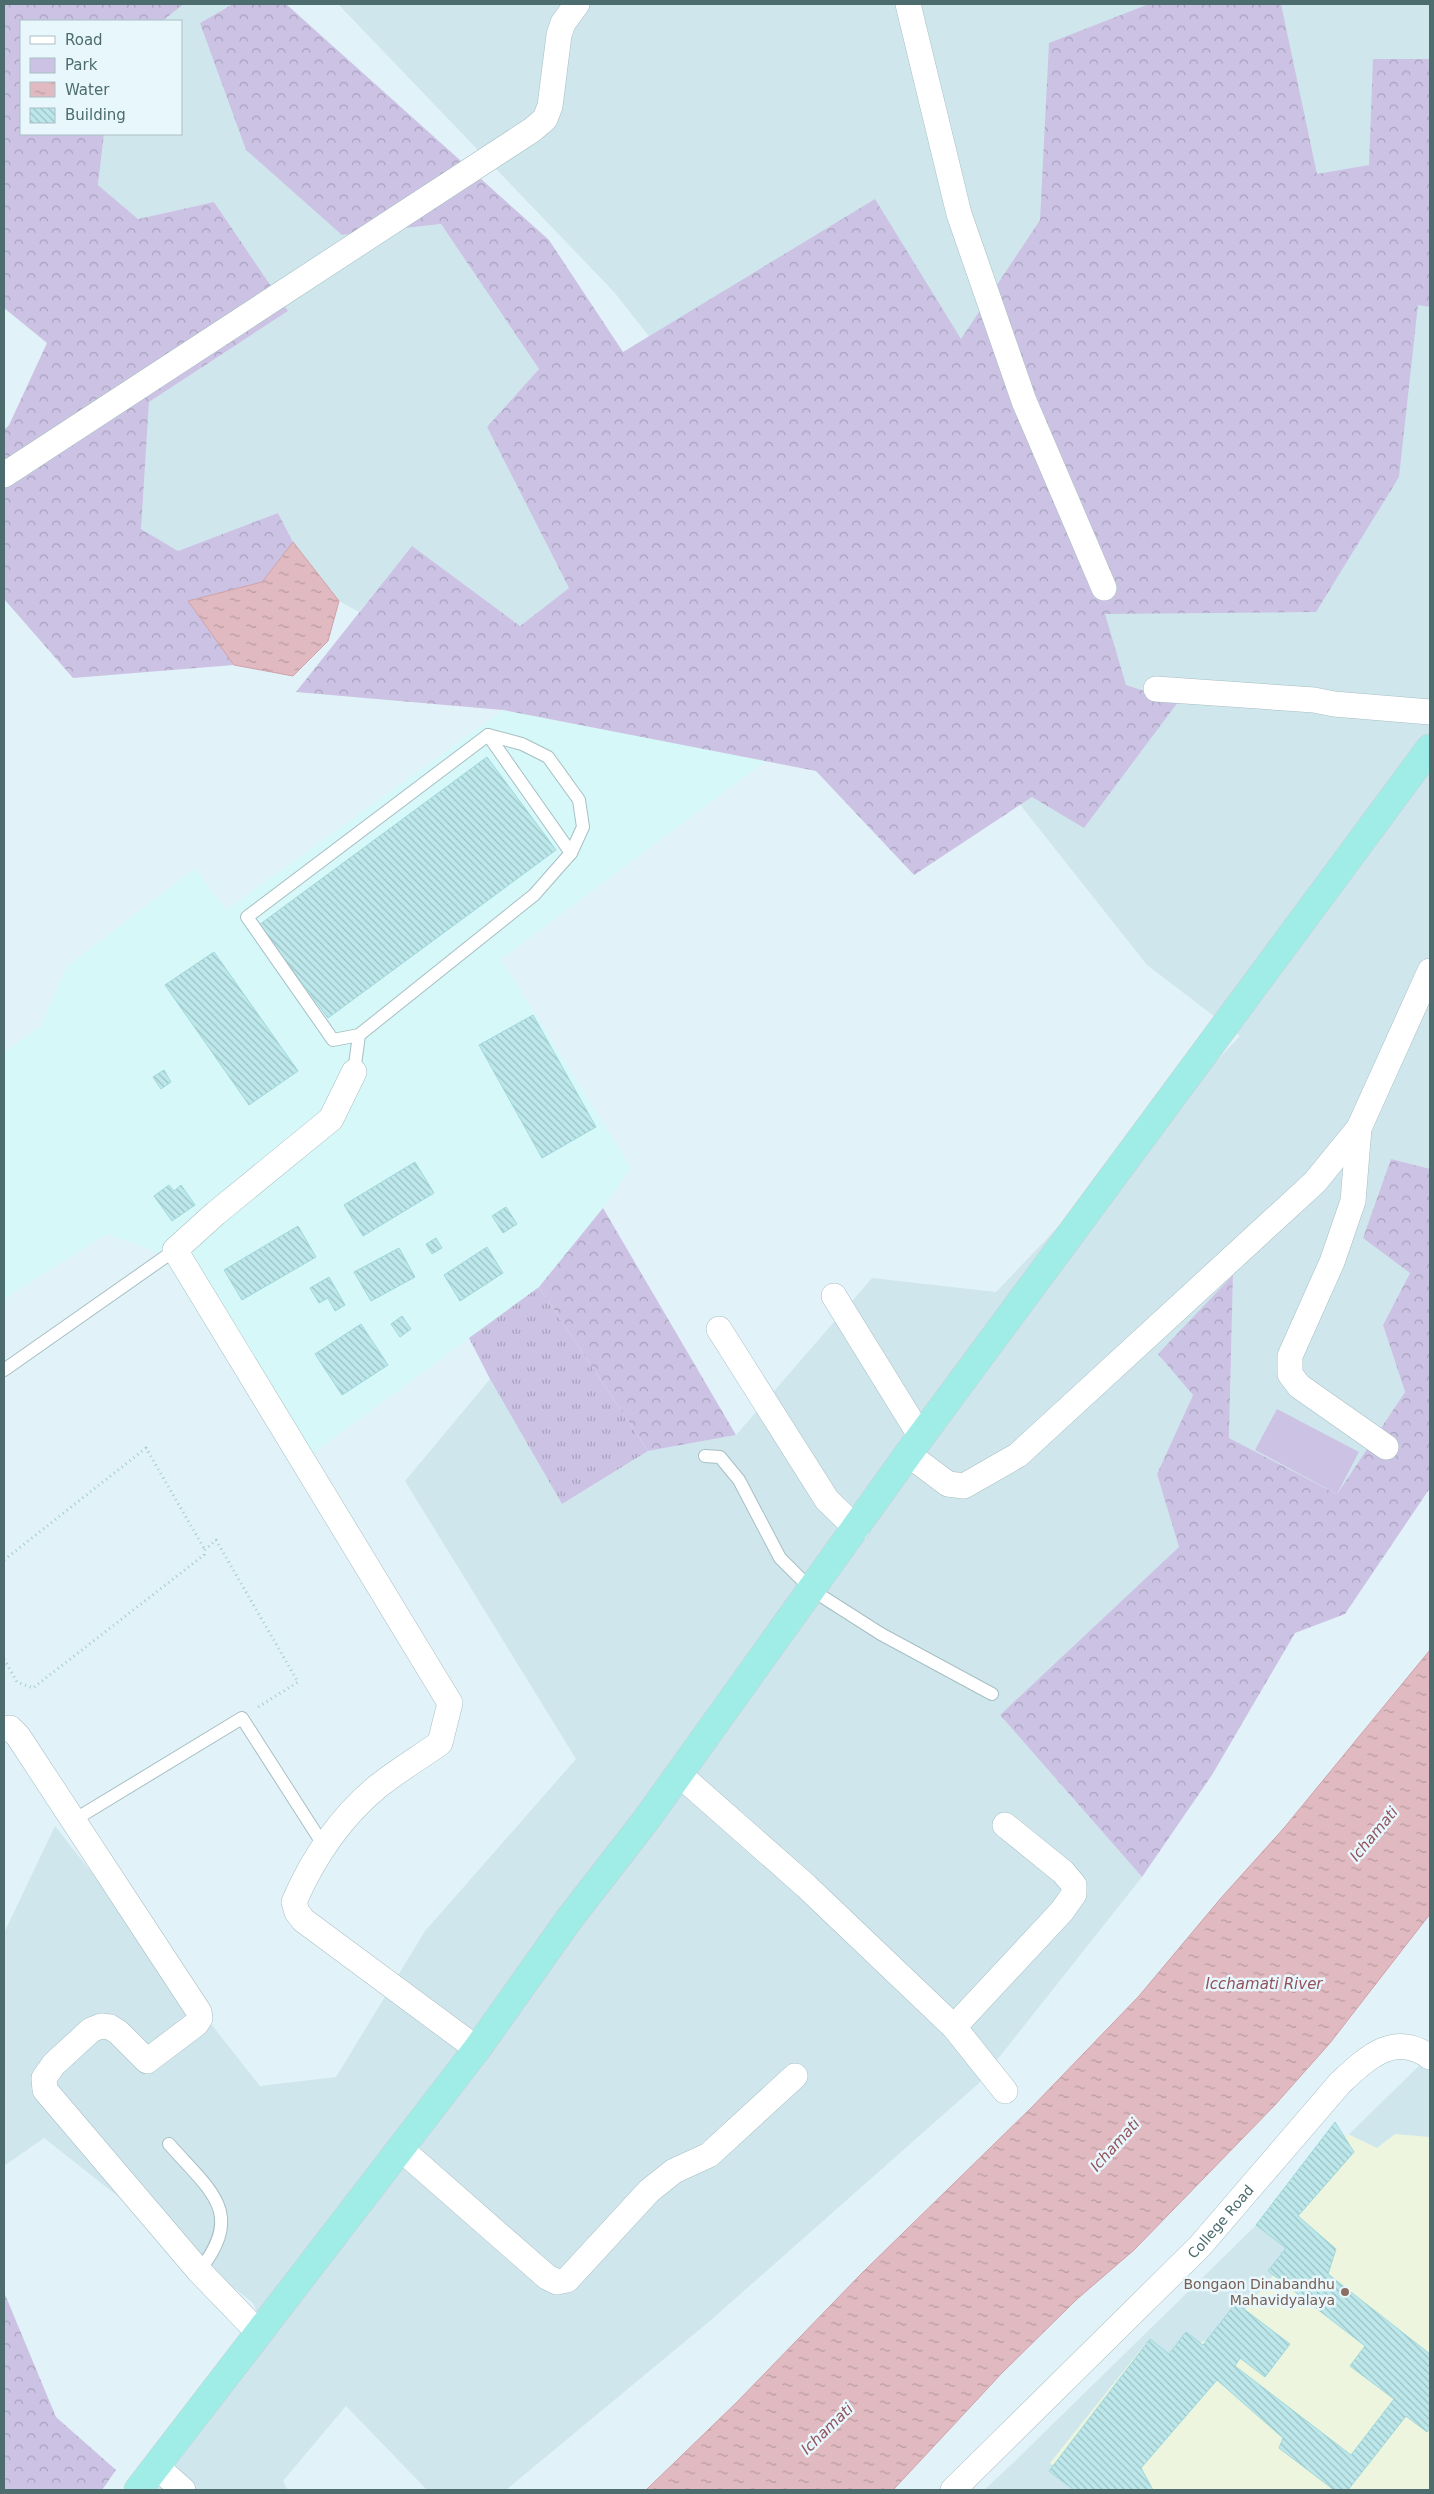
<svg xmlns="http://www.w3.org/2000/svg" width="1434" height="2494" font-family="'DejaVu Sans',sans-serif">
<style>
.residential{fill:#d0e6ed}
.commercial{fill:#d7f8f8}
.education{fill:#eef5df}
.grass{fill:url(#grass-tufts)}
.forest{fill:url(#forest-crowns)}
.park{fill:#ccc3e4}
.water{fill:url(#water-ripples);stroke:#d0a1a9}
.building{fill:url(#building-back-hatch);stroke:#a0d8dc}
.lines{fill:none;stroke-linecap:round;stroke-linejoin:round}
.lane-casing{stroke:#a6bfc3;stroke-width:14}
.street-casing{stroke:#a6bfc3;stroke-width:26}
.highway-casing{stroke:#c6d0d1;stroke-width:29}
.path{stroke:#a1cccf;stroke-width:3;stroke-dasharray:1 4;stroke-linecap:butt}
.lane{stroke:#fff;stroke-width:12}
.street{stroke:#fff;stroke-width:25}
.highway{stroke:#a0ede8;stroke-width:28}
.education-dot{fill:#8d6e63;stroke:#e8f7fc;stroke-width:2}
.labels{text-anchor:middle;stroke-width:5;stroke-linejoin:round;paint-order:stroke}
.street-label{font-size:14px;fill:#4c6c6e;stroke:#e8f7fc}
.education-label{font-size:14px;fill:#785e54;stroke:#e8f7fc;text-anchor:end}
.water-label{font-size:15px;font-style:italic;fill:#92525c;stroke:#e8f7fc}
</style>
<defs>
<pattern id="grass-tufts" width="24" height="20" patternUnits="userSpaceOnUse" patternTransform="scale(1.25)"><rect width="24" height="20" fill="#ccc3e4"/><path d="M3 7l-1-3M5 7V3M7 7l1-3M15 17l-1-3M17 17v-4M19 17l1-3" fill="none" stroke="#a8a2bd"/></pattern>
<pattern id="forest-crowns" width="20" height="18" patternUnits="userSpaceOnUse" patternTransform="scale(1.25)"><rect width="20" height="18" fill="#ccc3e4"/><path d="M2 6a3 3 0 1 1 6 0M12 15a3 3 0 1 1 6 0" fill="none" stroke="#a8a2bd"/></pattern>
<pattern id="water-ripples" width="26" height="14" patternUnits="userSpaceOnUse" patternTransform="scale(1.25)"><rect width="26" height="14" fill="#e0bac0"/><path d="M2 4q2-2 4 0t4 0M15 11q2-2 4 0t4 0" fill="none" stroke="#b89ba0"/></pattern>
<pattern id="building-back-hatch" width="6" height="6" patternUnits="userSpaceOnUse" patternTransform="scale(1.25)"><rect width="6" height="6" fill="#bde8eb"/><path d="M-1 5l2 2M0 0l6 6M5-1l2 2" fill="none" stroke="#9cc0c3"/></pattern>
</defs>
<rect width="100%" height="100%" fill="#e2f2f9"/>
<g class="residential">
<path d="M 184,4 L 233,4 L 200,23 L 342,235 L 441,224 L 539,369 L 487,427 L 569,588 L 520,626 L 412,547 L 359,612 L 339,601 L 293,542 L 278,513 L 178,551 L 140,529 L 149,402 L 288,311 L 214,202 L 138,219 L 98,185 L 104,134 L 181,134 L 181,21 L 162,21 Z"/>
<path d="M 338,4 L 1430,4 L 1430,1182 L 1410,1273 L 1383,1325 L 1405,1392 L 1337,1494 L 1229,1438 L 1233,1276 L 1159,1354 L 1193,1395 L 1157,1474 L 1180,1547 L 1000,1715 L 1142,1877 L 978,2084 L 711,2320 L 506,2490 L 427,2490 L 346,2406 L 283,2481 L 288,2490 L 157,2490 L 270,2340 L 253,2303 L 44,2138 L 4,2166 L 4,1933 L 55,1826 L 260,2086 L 336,2077 L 425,1931 L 576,1759 L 405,1481 L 490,1379 L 562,1504 L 648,1451 L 736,1435 L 872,1278 L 996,1292 L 1240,1036 L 1147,965 L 614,292 Z"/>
<path d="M 1430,2055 L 1430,2490 L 984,2490 L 1012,2464 Z"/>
</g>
<path class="commercial" d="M 503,710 L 766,761 L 501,959 L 631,1168 L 603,1208 L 539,1287 L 293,1468 L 161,1254 L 107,1234 L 4,1299 L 4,1052 L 40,1027 L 67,966 L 195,868 L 226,910 Z"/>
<path class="education" d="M 1348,2134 L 1377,2148 L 1395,2134 L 1430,2137 L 1430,2490 L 1082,2490 L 1050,2463 L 1146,2343 L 1170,2360 L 1183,2349 L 1226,2333 L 1293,2251 L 1267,2228 Z"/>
<path class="grass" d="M 539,1287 L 648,1451 L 562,1504 L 490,1379 L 469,1338 Z"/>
<g class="forest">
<path d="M 4,4 L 184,4 L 162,21 L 21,21 L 21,134 L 104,134 L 98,185 L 138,219 L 214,202 L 288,311 L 149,402 L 141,529 L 178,551 L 278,513 L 293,542 L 262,582 L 188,601 L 234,665 L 73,678 L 4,599 L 4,430 L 9,425 L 47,343 L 4,308 Z"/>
<path d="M 233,4 L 286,4 L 549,240 L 623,352 L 875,199 L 961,339 L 1040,220 L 1049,43 L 1149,4 L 1281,4 L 1317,174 L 1369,165 L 1373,59 L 1430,59 L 1430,307 L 1418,305 L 1399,477 L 1316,612 L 1105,614 L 1126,685 L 1178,702 L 1084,828 L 1032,797 L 914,875 L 816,771 L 503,710 L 296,692 L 412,546 L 520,626 L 569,588 L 487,427 L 539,369 L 441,224 L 342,235 L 246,150 L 200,23 Z"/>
<path d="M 1391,1159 L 1430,1169 L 1430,1488 L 1345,1614 L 1295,1633 L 1212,1775 L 1142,1877 L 1000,1715 L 1179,1547 L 1157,1474 L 1193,1395 L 1158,1354 L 1233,1275 L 1229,1438 L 1337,1494 L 1405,1392 L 1383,1325 L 1410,1273 L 1363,1238 Z"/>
<path d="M 603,1208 L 736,1435 L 648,1451 L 539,1287 Z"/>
<path d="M 4,2292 L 56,2417 L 116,2470 L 102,2490 L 4,2490 Z"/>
</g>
<path class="park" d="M 1277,1409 L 1359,1452 L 1337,1494 L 1255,1450 Z"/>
<g class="water">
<path d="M 293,542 L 339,601 L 328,641 L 293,676 L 234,665 L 188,601 L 262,582 Z"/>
<path d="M 1430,1650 L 1430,1914 L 1330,2043 L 1274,2106 L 1134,2250 L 1076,2300 L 1001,2374 L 893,2490 L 646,2490 L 737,2402 L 863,2272 L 1031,2108 L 1139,1996 L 1221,1898 L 1284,1828 Z"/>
</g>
<g class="building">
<path d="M 487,757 L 556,850 L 328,1018 L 259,925 Z"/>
<path d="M 214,952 L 298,1071 L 249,1105 L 165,985 Z"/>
<path d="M 533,1015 L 596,1127 L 542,1158 L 479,1045 Z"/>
<path d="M 164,1070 L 171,1082 L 161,1089 L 153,1077 Z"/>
<path d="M 415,1162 L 434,1193 L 363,1236 L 344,1205 Z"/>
<path d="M 169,1185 L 174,1191 L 181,1185 L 195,1205 L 172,1221 L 154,1196 Z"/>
<path d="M 506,1207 L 517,1224 L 503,1233 L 492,1216 Z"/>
<path d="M 298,1226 L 316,1257 L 242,1300 L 224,1270 Z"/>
<path d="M 436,1238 L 442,1248 L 432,1254 L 426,1244 Z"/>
<path d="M 487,1247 L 503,1273 L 460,1301 L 444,1275 Z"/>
<path d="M 399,1248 L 415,1277 L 371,1301 L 354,1272 Z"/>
<path d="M 329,1277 L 345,1305 L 335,1311 L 328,1298 L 319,1303 L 310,1288 Z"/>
<path d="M 402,1316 L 411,1329 L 400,1337 L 391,1324 Z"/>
<path d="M 361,1324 L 388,1365 L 342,1395 L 315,1354 Z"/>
<path d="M 1335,2122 L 1354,2152 L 1298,2216 L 1336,2249 L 1328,2274 L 1430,2354 L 1430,2428 L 1427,2432 L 1406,2416 L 1348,2490 L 1334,2490 L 1279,2448 L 1283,2438 L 1217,2380 L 1141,2468 L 1153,2490 L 1074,2490 L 1049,2471 L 1150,2339 L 1169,2354 L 1186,2332 L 1203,2345 L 1236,2303 L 1290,2344 L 1265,2377 L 1240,2358 L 1235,2366 L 1351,2455 L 1394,2399 L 1350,2366 L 1365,2346 L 1268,2271 L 1286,2248 L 1256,2225 Z"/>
</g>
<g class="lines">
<g class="lane-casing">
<g id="lane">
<path d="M 488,735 L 522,744 L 548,757 L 579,800 L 583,827 L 571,853"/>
<path d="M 354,1072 L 359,1035 L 534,895 L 571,853 L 488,735 L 247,917 L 333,1040 L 359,1035"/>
<path d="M 4,1370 L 175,1250"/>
<path d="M 705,1456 L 720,1457 L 739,1480 L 780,1558 L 812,1590 L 881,1634 L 992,1694"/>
<path d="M 74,1820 L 242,1718 L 324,1846"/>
<path d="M 169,2144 C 210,2191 246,2212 199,2271"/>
</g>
</g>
<g class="street-casing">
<g id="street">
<path d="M 908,4 L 959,214 L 1024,401 L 1104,588"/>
<path d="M 4,475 L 532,130 L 545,119 L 550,106 L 559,35 L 563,23 L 577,4"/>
<path d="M 1156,689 L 1314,700 L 1334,704 L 1430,712"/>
<path d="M 354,1072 L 331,1119 L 216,1213 L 175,1250 L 450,1703 L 440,1743 C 419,1758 397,1771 377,1787 C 340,1818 313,1858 294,1902 L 297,1912 L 303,1920 L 477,2049"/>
<path d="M 1359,1128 L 1353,1201 L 1332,1262 L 1290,1356 L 1290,1374 L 1299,1386 L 1386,1447"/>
<path d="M 834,1296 L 921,1437"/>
<path d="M 719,1329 L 827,1500 L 857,1529"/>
<path d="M 908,1454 L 948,1484 L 964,1486 L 1018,1455 L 1315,1182 L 1359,1128 L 1430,971"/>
<path d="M 4,1729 L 10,1728 L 18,1736 L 199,2012 L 200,2018 L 196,2024 L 147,2061 L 118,2032 L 110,2027 L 101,2026 L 91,2030 L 54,2064 L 44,2078 L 45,2090 L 199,2271 L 258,2332"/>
<path d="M 679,1774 L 806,1886 L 954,2027 L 1005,2091"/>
<path d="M 954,2027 L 1062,1911 L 1074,1894 L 1074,1885 L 1063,1872 L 1005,1825"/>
<path d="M 401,2149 L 547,2277 L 557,2282 L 567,2280 L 649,2191 L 674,2171 L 709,2155 L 795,2076"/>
<path d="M 156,2466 L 183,2490"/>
<path id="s1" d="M 953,2490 L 1200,2246 L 1340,2083 C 1367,2058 1394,2031 1430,2057"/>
</g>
</g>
<g class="highway-casing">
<path id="highway" d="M 138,2490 L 477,2049 L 570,1918 L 646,1820 L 908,1454 L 1430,748"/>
</g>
<g class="path">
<path d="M 4,1560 L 146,1448 L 205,1550"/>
<path d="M 4,1659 L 17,1682 L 33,1688 L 204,1555 L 205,1550 L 216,1540 L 298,1682 L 255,1709"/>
</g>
<use href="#lane" class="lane"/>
<use href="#street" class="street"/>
<use href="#highway" class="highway"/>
</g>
<circle class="education-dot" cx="1345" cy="2292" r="5"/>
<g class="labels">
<g class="street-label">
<text dy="5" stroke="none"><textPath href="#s1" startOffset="379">College Road</textPath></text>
</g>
<g class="education-label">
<text x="1335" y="2289">Bongaon Dinabandhu<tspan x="1335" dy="16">Mahavidyalaya</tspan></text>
</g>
<g class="water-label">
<text transform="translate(1374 1834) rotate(-50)" y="5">Ichamati</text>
<text x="1264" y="1989">Icchamati River</text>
<text transform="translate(1115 2145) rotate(-48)" y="5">Ichamati</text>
<text transform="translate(827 2429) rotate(-44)" y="5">Ichamati</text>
</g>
</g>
<rect width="1434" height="2494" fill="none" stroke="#4c6c6e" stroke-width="10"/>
<rect x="20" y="20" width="162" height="115" fill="#e8f7fc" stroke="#aabfc3"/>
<rect x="30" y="36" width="25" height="8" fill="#ffffff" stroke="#aabfc3"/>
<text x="65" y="45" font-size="15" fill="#4c6c6e">Road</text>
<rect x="30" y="58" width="25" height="15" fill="#ccc3e4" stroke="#aabfc3"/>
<text x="65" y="70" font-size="15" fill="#4c6c6e">Park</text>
<rect x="30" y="82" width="25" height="15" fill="url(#water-ripples)" stroke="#aabfc3"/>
<text x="65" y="95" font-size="15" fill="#4c6c6e">Water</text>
<rect x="30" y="108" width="25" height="15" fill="url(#building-back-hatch)" stroke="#aabfc3"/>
<text x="65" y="120" font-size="15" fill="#4c6c6e">Building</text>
</svg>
